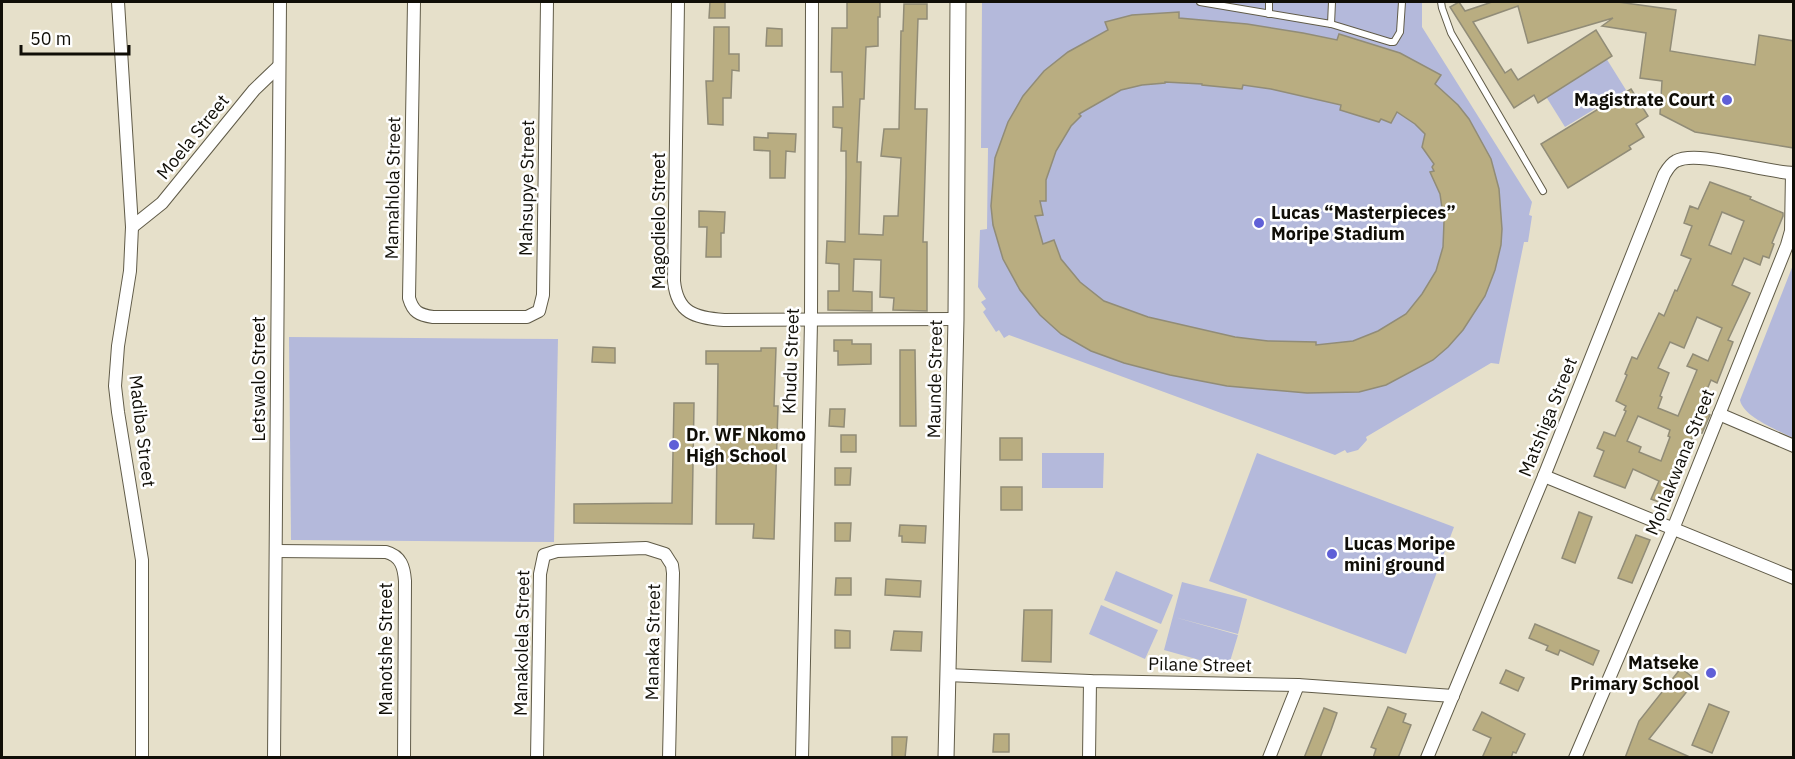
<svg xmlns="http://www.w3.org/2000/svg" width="1795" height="759" font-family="'IBM Plex Sans',sans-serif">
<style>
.green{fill:#b4b9db}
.building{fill:#b9ad81;stroke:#918c77;stroke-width:1.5;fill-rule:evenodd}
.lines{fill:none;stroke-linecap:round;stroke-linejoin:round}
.service-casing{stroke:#605b48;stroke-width:8}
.minor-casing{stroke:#605b48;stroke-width:14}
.tertiary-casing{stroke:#605b48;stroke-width:17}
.service{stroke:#fff;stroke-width:6}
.minor{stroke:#fff;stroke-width:12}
.tertiary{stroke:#fff;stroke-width:15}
.poi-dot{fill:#5f5fd7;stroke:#fff;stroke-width:2}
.labels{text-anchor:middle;stroke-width:5;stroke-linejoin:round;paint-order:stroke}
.poi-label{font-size:18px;font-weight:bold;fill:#100e07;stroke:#fff;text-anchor:start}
.street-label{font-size:18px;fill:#100e07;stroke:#fff}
</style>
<rect width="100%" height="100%" fill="#e6e0ca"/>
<g class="green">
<path d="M 982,2 L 1422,2 L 1422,27 L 1532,202 L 1529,215 L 1532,216 L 1528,242 L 1524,242 L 1499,364 L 1491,363 L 1366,437 L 1367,440 L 1358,450 L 1347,453 L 1345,450 L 1335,455 L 1009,335 L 1004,338 L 999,330 L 996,332 L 983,312 L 986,309 L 981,302 L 986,299 L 978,287 L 980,230 L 987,229 L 988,148 L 981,148 Z"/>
<path d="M 1606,58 L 1626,90 L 1565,127 L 1545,95 Z"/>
<path d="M 1793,265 L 1793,438 C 1778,430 1743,417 1740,400 Z"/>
<path d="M 289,337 L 558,339 L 554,542 L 291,540 Z"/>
<path d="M 1042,453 L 1104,453 L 1103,488 L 1042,488 Z"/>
<path d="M 1257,453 L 1454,527 L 1406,654 L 1209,581 Z"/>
<path d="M 1116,571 L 1173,595 L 1161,624 L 1104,600 Z"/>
<path d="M 1182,582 L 1247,599 L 1238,634 L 1174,617 L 1238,635 L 1228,668 L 1164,650 Z"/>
<path d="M 1101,605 L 1158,630 L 1145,659 L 1089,634 Z"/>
</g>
<g class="building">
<path d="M 710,2 L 725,2 L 725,18 L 709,18 Z"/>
<path d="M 847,2 L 880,2 L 880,17 L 878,17 L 878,46 L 866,47 L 864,99 L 860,99 L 857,162 L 861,162 L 859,234 L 883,235 L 884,216 L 898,216 L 901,158 L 881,156 L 884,129 L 899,129 L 901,31 L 903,31 L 904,4 L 927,4 L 927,19 L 918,19 L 915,109 L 927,109 L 923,242 L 927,242 L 927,311 L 893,310 L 894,298 L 880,297 L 881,260 L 854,259 L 853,291 L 872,292 L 872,311 L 828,310 L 828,291 L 839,291 L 839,264 L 826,263 L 827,241 L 845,242 L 846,177 L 846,151 L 841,151 L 842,128 L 833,127 L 833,107 L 843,107 L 842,72 L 831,72 L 832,28 L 847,28 Z"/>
<path d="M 1459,2 L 1465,11 L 1492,2 L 1618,2 L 1676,10 L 1670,51 L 1755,65 L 1759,35 L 1794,41 L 1794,148 L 1695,132 L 1660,114 L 1662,81 L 1640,78 L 1646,33 L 1602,26 L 1613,18 L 1528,43 L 1518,6 L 1473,22 L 1505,73 L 1511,69 L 1518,80 L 1596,30 L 1612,56 L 1538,103 L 1534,95 L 1514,108 L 1450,7 Z"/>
<path d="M 1179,12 L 1179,18 L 1247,24 L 1303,33 L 1337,40 L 1339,34 L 1400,53 L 1441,75 L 1435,84 L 1458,105 L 1469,119 L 1491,159 L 1499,189 L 1502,229 L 1501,245 L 1495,270 L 1485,296 L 1463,330 L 1448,347 L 1433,360 L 1386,385 L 1359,392 L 1307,393 L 1227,386 L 1170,375 L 1124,363 L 1091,351 L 1061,334 L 1040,315 L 1020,290 L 1003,259 L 993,225 L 991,206 L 995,158 L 1008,122 L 1023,96 L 1044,71 L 1068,52 L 1108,30 L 1105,22 L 1132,15 ZM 1165,82 L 1202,84 L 1202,85 L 1242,89 L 1243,85 L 1271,89 L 1341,105 L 1340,110 L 1379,122 L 1381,119 L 1391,123 L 1397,112 L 1415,124 L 1425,134 L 1422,147 L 1434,164 L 1432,167 L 1434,171 L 1430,172 L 1440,194 L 1444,222 L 1443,247 L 1436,271 L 1422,294 L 1406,314 L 1378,331 L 1353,341 L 1316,345 L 1316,342 L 1268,341 L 1235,337 L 1148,317 L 1104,301 L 1080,282 L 1061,259 L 1054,240 L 1043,244 L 1035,216 L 1043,215 L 1040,201 L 1046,201 L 1046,180 L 1056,151 L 1071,126 L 1081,116 L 1079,114 L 1121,90 L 1142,85 L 1165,83 Z"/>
<path d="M 714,27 L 729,27 L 729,54 L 739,54 L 739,71 L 732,70 L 731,98 L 723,98 L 723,125 L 708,124 L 706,81 L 713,81 Z"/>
<path d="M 767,28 L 782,29 L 782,46 L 766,46 Z"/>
<path d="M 1631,89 L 1648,116 L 1636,124 L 1644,137 L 1629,146 L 1631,149 L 1568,188 L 1541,144 Z"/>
<path d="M 768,133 L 796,134 L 795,152 L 786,151 L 785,178 L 770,178 L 770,151 L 754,150 L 754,137 L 768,138 Z"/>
<path d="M 1710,182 L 1751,197 L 1750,199 L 1783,213 L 1783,216 L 1772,243 L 1774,244 L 1769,258 L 1763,256 L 1760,265 L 1744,258 L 1732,285 L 1750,293 L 1728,340 L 1733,342 L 1717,383 L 1711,380 L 1698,411 L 1710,415 L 1702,433 L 1695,431 L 1680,468 L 1682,469 L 1677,481 L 1675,480 L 1664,504 L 1651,499 L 1659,481 L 1633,469 L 1625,488 L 1594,476 L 1604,451 L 1597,448 L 1604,432 L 1615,436 L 1626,411 L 1624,410 L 1626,406 L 1616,401 L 1627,375 L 1625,374 L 1632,357 L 1637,359 L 1659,313 L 1664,316 L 1675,290 L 1677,291 L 1691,259 L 1681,255 L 1692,226 L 1684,223 L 1690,206 L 1698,209 ZM 1722,212 L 1744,221 L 1731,254 L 1709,245 ZM 1697,317 L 1722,328 L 1708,361 L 1693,354 L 1687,366 L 1697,370 L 1678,416 L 1658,408 L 1662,397 L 1660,396 L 1669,373 L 1658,368 L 1670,342 L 1684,348 ZM 1638,416 L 1670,430 L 1668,436 L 1670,437 L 1661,461 L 1639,452 L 1641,447 L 1627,441 Z"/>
<path d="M 699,211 L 725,212 L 724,233 L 721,233 L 721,257 L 706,257 L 707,227 L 699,227 Z"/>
<path d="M 834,340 L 852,340 L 852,344 L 871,344 L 871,364 L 838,365 L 838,351 L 834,351 Z"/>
<path d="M 593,347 L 615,348 L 615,363 L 592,362 Z"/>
<path d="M 761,348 L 776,348 L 774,406 L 778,406 L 774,539 L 753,538 L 754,524 L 716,524 L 718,364 L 706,364 L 706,351 L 761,351 Z"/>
<path d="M 900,350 L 915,350 L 916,426 L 900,426 Z"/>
<path d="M 674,403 L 694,403 L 692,524 L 574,523 L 574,504 L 672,503 Z"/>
<path d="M 830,409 L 845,409 L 844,427 L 829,426 Z"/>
<rect x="841" y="435" width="15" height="17"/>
<rect x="1000" y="438" width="22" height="22"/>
<path d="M 835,468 L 851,468 L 850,485 L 835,485 Z"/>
<rect x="1001" y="487" width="21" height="23"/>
<path d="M 1579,512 L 1592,517 L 1575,563 L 1562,558 Z"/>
<path d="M 835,523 L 851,523 L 850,541 L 835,541 Z"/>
<path d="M 900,525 L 926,526 L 925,543 L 902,542 L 902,536 L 899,536 Z"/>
<path d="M 1636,535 L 1650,540 L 1632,583 L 1618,578 Z"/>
<path d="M 836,578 L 851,578 L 851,595 L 835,595 Z"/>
<path d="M 886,579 L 921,581 L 920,597 L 885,595 Z"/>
<path d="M 1024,610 L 1052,610 L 1051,662 L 1022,661 Z"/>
<path d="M 1535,624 L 1599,651 L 1593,665 L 1560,650 L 1558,655 L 1546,650 L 1548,646 L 1529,638 Z"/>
<path d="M 835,630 L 850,631 L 850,648 L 835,648 Z"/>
<path d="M 894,631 L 922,632 L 921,651 L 891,650 Z"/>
<path d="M 1681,668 L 1696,680 L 1649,739 L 1692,758 L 1625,758 L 1639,721 Z"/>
<path d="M 1506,670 L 1524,678 L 1518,691 L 1500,683 Z"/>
<path d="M 1709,704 L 1729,712 L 1712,753 L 1692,745 Z"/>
<path d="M 1388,707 L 1406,714 L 1403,722 L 1411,725 L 1398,758 L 1373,758 L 1376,749 L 1371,747 Z"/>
<path d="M 1324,708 L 1337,713 L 1331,730 L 1320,758 L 1304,758 Z"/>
<path d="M 1482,712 L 1525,734 L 1516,753 L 1513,752 L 1511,758 L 1482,758 L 1491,738 L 1473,730 Z"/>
<path d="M 994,734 L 1009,734 L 1009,752 L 993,752 Z"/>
<path d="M 892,737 L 907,737 L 905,758 L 892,758 Z"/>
</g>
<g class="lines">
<g class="service-casing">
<g id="service">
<path d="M 1200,2 L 1331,24 L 1390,42 L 1394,42 L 1400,32 L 1402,2"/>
<path d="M 1269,2 L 1269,14"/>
<path d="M 1441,2 L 1442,8 L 1451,33 L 1543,191"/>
<path d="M 1331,24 L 1332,2"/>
</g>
</g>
<g class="minor-casing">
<g id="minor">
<path d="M 118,2 L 132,227 L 130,271 L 118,346 L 115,386 L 118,412 L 142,560 L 142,758"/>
<path d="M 414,2 L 409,298 C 413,312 419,315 433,317 L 527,317 L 539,311 L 543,295 L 547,2"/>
<path d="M 678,2 L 674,281 C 677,313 695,318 724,320 L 956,319"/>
<path d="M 132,227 L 162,203 L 254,90 L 278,67"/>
<path d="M 1719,414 L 1794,446"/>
<path d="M 1544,476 L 1794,578"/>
<path d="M 276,551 L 386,552 C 401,556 404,567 405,581 L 404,758"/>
<path d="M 947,675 L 1090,681 L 1298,685 L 1453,696"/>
<path d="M 274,758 L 280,2"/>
<path d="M 537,758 L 540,574 L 544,555 L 557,551 L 646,548 L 665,554 L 672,565 L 673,573 L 669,758"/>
<path d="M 802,758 L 811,321 L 812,2"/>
<path d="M 1089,758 L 1090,681"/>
<path d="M 1269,758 L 1298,685"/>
<path d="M 1427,758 L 1544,476 L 1664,175 C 1667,170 1670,164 1676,161 C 1697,149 1765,173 1794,173"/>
<path d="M 1575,758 L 1673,529 L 1787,245 L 1791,231 L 1792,173"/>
</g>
</g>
<g class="tertiary-casing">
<path id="tertiary" d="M 946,758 L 956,319 L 958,2"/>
</g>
<use href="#service" class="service"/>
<use href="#minor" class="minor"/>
<use href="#tertiary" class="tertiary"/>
</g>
<g class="poi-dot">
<circle cx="1727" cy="100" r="6"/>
<circle cx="1259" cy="223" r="6"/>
<circle cx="674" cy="445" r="6"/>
<circle cx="1332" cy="554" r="6"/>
<circle cx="1711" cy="673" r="6"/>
</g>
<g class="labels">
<g class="poi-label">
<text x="1715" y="106" text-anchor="end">Magistrate Court</text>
<text x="1271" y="219">Lucas “Masterpieces”<tspan x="1271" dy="21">Moripe Stadium</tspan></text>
<text x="686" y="441">Dr. WF Nkomo<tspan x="686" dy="21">High School</tspan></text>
<text x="1344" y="550">Lucas Moripe<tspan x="1344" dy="21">mini ground</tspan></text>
<text x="1699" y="669" text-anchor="end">Matseke<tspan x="1699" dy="21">Primary School</tspan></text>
</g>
<g class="street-label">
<text transform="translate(193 137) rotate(-51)" y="6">Moela Street</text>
<text transform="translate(393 188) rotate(-89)" y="6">Mamahlola Street</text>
<text transform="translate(527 188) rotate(-89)" y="6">Mahsupye Street</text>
<text transform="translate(659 221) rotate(-90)" y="6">Magodielo Street</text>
<text transform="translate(791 361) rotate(-88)" y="6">Khudu Street</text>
<text transform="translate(259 379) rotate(-90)" y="6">Letswalo Street</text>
<text transform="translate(935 379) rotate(-89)" y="6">Maunde Street</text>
<text transform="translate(1548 417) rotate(-68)" y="6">Matshiga Street</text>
<text transform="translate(142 431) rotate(83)" y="6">Madiba Street</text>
<text transform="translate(1680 462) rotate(-68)" y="6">Mohlakwana Street</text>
<text transform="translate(653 642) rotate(-89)" y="6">Manaka Street</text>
<text transform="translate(522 643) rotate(-89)" y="6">Manakolela Street</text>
<text transform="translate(386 649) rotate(-90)" y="6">Manotshe Street</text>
<text transform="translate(1200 665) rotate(1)" y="6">Pilane Street</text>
</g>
</g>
<rect width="1795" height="759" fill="none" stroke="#100e07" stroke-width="6"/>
<path d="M21 45v9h108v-9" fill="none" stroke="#100e07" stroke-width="3"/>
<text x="30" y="45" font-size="18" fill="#100e07" stroke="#ffffff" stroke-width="4.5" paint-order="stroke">50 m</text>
</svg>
